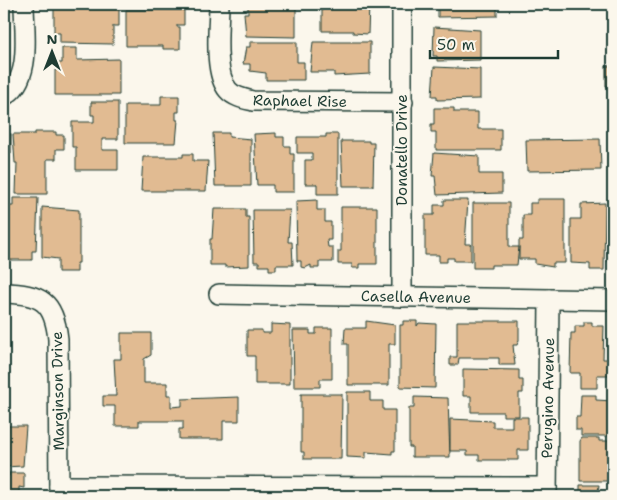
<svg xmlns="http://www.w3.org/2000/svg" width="617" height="500" font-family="'Shantell Sans',sans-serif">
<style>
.building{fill:#e1bb92;stroke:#1f3d34}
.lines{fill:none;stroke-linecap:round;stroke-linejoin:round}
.minor-casing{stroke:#1f3d34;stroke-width:22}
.minor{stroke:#fbf7ec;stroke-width:19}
.labels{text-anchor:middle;stroke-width:4;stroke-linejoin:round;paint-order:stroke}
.street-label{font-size:15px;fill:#1f3d34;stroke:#fbf7ec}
</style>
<rect width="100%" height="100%" fill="#fbf7ec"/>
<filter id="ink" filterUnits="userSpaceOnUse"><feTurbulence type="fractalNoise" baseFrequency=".02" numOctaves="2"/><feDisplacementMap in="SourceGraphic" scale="10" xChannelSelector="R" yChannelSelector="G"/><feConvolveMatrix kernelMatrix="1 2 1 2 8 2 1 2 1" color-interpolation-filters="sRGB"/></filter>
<g filter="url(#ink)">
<g class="building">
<path d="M 54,4 L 87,4 L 87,9 L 119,9 L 119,26 L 113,26 L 113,44 L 60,43 L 60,33 L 54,33 Z"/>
<path d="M 248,4 L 296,4 L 296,37 L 246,36 L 244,13 L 248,13 Z"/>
<path d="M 322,4 L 369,4 L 368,34 L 353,33 L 353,31 L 322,31 Z"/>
<path d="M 438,4 L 503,4 L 503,5 L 497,5 L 497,16 L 438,17 Z"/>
<path d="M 126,10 L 184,10 L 184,25 L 177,25 L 177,27 L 180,27 L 180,49 L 163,49 L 163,46 L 126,46 Z"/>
<path d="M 434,27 L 480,30 L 480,60 L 437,61 L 437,56 L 433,56 Z"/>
<path d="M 250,42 L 297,42 L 297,62 L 304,62 L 304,80 L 266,80 L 266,73 L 250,71 L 250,64 L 243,64 L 246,47 L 250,47 Z"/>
<path d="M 313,42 L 370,42 L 370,74 L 334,76 L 334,72 L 310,72 Z"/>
<path d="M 62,48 L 77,48 L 77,60 L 119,59 L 119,95 L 55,95 L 55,70 L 57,70 L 57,63 L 62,63 Z"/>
<path d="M 613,57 L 613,86 L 606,86 L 606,66 L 613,66 Z"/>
<path d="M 434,67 L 480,69 L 480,99 L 437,100 L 437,96 L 432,96 Z"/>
<path d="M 161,96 L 179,96 L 179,112 L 176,112 L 176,120 L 178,120 L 176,143 L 125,143 L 125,105 L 161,105 Z"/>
<path d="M 91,102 L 118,102 L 118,139 L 102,139 L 102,150 L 118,150 L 118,170 L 76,170 L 76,147 L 72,147 L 72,122 L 94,122 L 94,115 L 91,115 Z"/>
<path d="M 434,108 L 454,108 L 454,112 L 478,112 L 478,129 L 501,129 L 501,150 L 436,150 L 436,132 L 431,132 L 431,124 L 434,124 Z"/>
<path d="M 35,132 L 56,132 L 56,135 L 64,135 L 64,149 L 56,149 L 56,159 L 47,159 L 47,194 L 16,194 L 17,163 L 15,163 L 13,134 L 35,134 Z"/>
<path d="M 213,133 L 229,133 L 229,137 L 251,139 L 251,186 L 215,186 Z"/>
<path d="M 276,133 L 276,137 L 284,137 L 284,146 L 290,146 L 290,154 L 294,154 L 294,192 L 273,192 L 273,185 L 257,185 L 254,134 Z"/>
<rect x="4" y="134" width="7" height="19"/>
<path d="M 326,134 L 338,134 L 338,194 L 317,194 L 317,184 L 305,184 L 305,160 L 312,160 L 312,153 L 297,153 L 297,137 L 326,137 Z"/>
<path d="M 600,139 L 601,170 L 527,171 L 526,140 Z"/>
<path d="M 341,141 L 369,141 L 369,143 L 374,143 L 373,186 L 343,186 Z"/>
<path d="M 434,153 L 479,156 L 479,174 L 502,174 L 502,193 L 437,195 L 435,176 L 432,176 Z"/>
<path d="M 183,154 L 193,154 L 193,161 L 208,161 L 206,191 L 141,191 L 143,157 L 183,157 Z"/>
<path d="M 13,198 L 38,198 L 36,251 L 32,251 L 32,260 L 4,260 L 5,206 L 13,206 Z"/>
<path d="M 537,199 L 565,199 L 565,263 L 553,263 L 553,267 L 535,264 L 535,259 L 519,259 L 519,240 L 523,240 L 523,215 L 530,215 L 530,203 L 537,203 Z"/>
<path d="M 317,200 L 317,210 L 325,210 L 325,222 L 331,222 L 331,240 L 327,240 L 328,247 L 333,247 L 333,262 L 319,262 L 319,268 L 311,268 L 311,265 L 305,268 L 301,267 L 301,261 L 297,261 L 296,201 Z"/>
<path d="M 444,200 L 468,200 L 465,244 L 471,244 L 471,261 L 454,261 L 454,258 L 447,258 L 447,262 L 439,262 L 439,255 L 425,255 L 425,215 L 434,215 L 434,205 L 444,205 Z"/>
<path d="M 473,203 L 509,203 L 509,247 L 519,247 L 517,265 L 491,265 L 491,268 L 473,268 Z"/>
<path d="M 605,203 L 604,270 L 590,270 L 590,264 L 571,263 L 571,219 L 581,219 L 581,204 Z"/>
<path d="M 42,207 L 79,210 L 79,263 L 77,263 L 77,272 L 58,272 L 58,259 L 42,257 Z"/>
<path d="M 341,207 L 377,207 L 377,264 L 359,264 L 359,268 L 352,268 L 352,264 L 338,264 L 338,251 L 341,251 Z"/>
<path d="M 214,209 L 246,209 L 246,217 L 249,217 L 249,266 L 225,267 L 225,265 L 210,265 L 210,239 L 212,239 Z"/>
<path d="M 253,210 L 290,210 L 288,242 L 292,242 L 293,265 L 276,265 L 276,270 L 269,270 L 269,266 L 259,266 L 259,262 L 254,262 Z"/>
<path d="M 611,223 L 613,223 L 613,263 L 608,262 L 608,246 L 611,246 Z"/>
<path d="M 366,321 L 395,325 L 395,344 L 389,344 L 389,385 L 348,385 L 348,344 L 344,344 L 345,328 L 366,328 Z"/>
<path d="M 403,321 L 417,321 L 417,326 L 419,323 L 436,324 L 435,388 L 400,387 L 400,325 L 403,325 Z"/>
<path d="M 457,321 L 519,321 L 519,340 L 517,345 L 513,345 L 515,365 L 499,365 L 499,358 L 459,358 L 458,365 L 450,365 L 450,357 L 457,357 Z"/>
<path d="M 584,322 L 592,322 L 592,326 L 604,326 L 603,359 L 611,359 L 611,375 L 597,375 L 597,388 L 580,388 L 580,373 L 570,373 L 571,333 L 575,333 L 575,326 L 584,326 Z"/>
<path d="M 271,324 L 290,325 L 290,384 L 255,384 L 255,356 L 247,356 L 247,330 L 262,330 L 262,333 L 271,333 Z"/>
<path d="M 316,328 L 332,328 L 332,379 L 320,379 L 320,387 L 294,387 L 293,330 L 310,330 L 310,334 L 316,334 Z"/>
<path d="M 121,333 L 151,333 L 151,355 L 144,359 L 144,383 L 167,383 L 167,395 L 171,395 L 171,407 L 182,406 L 182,399 L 239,397 L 239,421 L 223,421 L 223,439 L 179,439 L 179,429 L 183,429 L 183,421 L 139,421 L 139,426 L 115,426 L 115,406 L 103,406 L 103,396 L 116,396 L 114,359 L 121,359 Z"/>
<path d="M 463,369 L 519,370 L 519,380 L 523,380 L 523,393 L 519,393 L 519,416 L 503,416 L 503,412 L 471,412 L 471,396 L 463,396 Z"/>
<path d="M 347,392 L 370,392 L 370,401 L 383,401 L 383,410 L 395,410 L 395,451 L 392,451 L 392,454 L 366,452 L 366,458 L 347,457 Z"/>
<path d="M 301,394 L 342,394 L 341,459 L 304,459 L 304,452 L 301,452 Z"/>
<path d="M 581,395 L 596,395 L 596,400 L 613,401 L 613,436 L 581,436 L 581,430 L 576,430 L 576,417 L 580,417 Z"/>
<path d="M 414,397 L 448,398 L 450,457 L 412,457 L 412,447 L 409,447 L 409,408 L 414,408 Z"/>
<path d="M 512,417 L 528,417 L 528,450 L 518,450 L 518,460 L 479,460 L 479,455 L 467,455 L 467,451 L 450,451 L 450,419 L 493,421 L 493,427 L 512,427 Z"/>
<path d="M 8,426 L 26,426 L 23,466 L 4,467 L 4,432 L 8,432 Z"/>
<path d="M 582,438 L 599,438 L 599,441 L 612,441 L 613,481 L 580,481 L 580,441 Z"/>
<path d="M 9,473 L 24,473 L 24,488 L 19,487 L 19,496 L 4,496 L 4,476 L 9,476 Z"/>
<path d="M 580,485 L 599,485 L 598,493 L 613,493 L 613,496 L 580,496 Z"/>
</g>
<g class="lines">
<g class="minor-casing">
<g id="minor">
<path d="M 219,4 C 219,26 213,72 228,90 C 234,97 245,99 253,101 L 403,102"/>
<path d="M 4,96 C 33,80 24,32 24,4"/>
<path d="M 4,293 C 41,294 54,301 58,339 L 59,496"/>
<path d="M 219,294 L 613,300"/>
<path d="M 402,297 L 402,4"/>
<path d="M 59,486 L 547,487"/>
<path d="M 547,496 L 549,299"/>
</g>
</g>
<use href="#minor" class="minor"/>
</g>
</g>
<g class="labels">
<g class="street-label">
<text transform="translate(300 101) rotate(1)" y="5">Raphael Rise</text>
<text transform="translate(402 150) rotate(-90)" y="5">Donatello Drive</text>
<text transform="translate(416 297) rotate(1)" y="5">Casella Avenue</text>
<text transform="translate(58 391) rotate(-91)" y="5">Marginson Drive</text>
<text transform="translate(548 398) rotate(-89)" y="5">Perugino Avenue</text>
</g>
</g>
<rect width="617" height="500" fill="none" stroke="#fbf7ec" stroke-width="20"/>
<rect x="10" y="10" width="597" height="480" fill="none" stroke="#1f3d34" stroke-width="2" filter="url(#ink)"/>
<g transform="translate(52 52)" stroke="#fbf7ec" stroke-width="4" paint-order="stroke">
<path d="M0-4L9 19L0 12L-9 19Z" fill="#1f3d34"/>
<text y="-8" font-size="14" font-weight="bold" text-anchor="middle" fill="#1f3d34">N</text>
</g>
<path d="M430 50v8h128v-8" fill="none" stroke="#1f3d34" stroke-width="2.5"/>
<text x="437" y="50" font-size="15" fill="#1f3d34" stroke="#fbf7ec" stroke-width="4" paint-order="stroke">50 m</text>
</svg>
